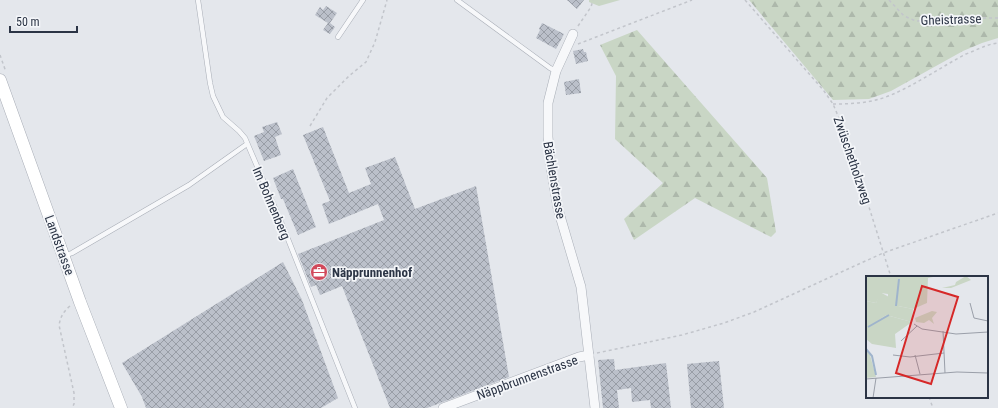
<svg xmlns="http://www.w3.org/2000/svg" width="998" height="408" font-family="'Roboto Condensed',sans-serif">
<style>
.grass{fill:#c9d6c5}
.forest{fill:url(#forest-firs)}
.building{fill:url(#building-cross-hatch)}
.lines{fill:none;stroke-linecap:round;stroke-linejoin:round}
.service-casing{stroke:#a9aeb7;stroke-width:5.5}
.minor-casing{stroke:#a9aeb7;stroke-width:10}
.secondary-casing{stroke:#a9aeb7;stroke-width:13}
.path{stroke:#c2c5cb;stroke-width:1.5;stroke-dasharray:3 3;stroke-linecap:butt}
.service{stroke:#f7f8fa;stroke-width:4.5}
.minor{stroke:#f7f8fa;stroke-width:9}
.secondary{stroke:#fff;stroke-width:12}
.labels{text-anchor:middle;stroke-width:3.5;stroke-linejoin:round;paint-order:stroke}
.street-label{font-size:13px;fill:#2b3445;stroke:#f4f6f9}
.poi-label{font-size:13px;font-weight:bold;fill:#2b3445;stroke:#f4f6f9;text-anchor:start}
.inset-river{fill:none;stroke:#9fb4cc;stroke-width:2}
.inset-road{fill:none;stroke:#9a9fa9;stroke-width:1}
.view{fill:#d62828;fill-opacity:0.15;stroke:#d62828;stroke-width:2}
.inset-edge{fill:none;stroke:#2b3445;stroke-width:2}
</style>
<defs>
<pattern id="forest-firs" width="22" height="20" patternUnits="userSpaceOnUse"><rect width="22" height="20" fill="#c9d6c5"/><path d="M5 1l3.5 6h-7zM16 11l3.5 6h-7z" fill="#adb8ab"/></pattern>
<pattern id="building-cross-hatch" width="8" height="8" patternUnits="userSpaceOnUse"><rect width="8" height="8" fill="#bbc0ca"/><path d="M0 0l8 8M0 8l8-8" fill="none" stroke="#989da6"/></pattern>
</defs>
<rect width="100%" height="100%" fill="#e4e7ec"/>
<path class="grass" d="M 589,0 L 620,0 L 599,6 L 589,2 Z"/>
<g class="forest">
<path d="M 749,0 L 998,0 L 998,38 L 982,43 L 963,51 L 891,91 L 869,99 L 833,100 Z"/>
<path d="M 637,30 L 767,178 L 776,232 L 771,237 L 695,198 L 634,240 L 624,219 L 663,183 L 615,139 L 616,76 L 600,45 Z"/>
</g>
<g class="building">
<path d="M 567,0 L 584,0 L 577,9 Z"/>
<path d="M 326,6 L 337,13 L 330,23 L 335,27 L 330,34 L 323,30 L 328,23 L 315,15 L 320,7 L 323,10 Z"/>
<path d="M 542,23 L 564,34 L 556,49 L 536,38 L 540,30 L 539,29 Z"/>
<path d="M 583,49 L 584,52 L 586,52 L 588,61 L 576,64 L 573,51 Z"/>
<path d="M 579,79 L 581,93 L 566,95 L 564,82 Z"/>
<path d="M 277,122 L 282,134 L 275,137 L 281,155 L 264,161 L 254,136 L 264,132 L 262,127 Z"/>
<path d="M 323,127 L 349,193 L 371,184 L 365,168 L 395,157 L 415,209 L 476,186 L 509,377 L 427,408 L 390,408 L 342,286 L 320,295 L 316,285 L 311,287 L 298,254 L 384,220 L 378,204 L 329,224 L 322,204 L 330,201 L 303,135 Z"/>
<path d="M 293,169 L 316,227 L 298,235 L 283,199 L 281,199 L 273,178 Z"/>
<path d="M 283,262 L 302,300 L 338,398 L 321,408 L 146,408 L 142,397 L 122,363 Z"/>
<path d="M 614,359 L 615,370 L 666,363 L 671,408 L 651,408 L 650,400 L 632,402 L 631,388 L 617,390 L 619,408 L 603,408 L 598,360 Z"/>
<path d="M 719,361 L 724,408 L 691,408 L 687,364 Z"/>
</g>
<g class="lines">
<g class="service-casing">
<g id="service">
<path d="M 198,0 L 210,83 L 213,96 L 223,117 L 239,131 L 245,138 L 284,229 L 355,408"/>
<path d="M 457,0 L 550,68 L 556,71"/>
<path d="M 338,37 L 363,0"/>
<path d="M 64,256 L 72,253 L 189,185 L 247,144"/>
</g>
</g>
<g class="minor-casing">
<g id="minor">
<path d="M 573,34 L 556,71 L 548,103 L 548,137 L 551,168 L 558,209 L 581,287 L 595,408"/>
<path d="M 443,408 L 579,357 L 589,355"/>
</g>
</g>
<g class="secondary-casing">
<path id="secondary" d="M 0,80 L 80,302 L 121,408"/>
</g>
<g class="path">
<path d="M 745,0 L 824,91 L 833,104 L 847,137 L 891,277"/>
<path d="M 889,0 L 904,16 L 916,21 L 985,18 L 998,18"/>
<path d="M 578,26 L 591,7 L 593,0"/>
<path d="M 578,44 L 692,0"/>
<path d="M 0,55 L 6,72"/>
<path d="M 833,104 C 853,104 872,103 891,95 C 917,84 941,67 966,54 C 977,50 987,44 998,43"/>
<path d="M 310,126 L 327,98 L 349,76 L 366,62 L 375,42 L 387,0"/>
<path d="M 70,306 C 63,312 61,316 59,325 L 74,393 L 74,404 L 72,408"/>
<path d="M 597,353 L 682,335 L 724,323 L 754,312 L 883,253 L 998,213"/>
<path d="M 929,397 L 933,408"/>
</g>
<use href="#service" class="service"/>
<use href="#minor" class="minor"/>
<use href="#secondary" class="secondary"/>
</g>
<defs>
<g id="office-disc" transform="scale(0.9)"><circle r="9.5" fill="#d1495b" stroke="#f4f6f9"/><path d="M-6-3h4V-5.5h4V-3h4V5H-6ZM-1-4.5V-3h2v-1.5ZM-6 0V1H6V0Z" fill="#fff"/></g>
</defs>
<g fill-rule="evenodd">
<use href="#office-disc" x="319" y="272"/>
</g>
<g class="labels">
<g class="street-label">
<text transform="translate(951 19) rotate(-2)" y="5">Gheistrasse</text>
<text transform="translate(853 160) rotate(71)" y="5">Zwüschetholzweg</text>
<text transform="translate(555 180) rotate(80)" y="5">Bächlenstrasse</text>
<text transform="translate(272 203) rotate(67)" y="5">Im Bohnenberg</text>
<text transform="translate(60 245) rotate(70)" y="5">Landstrasse</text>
<text transform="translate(527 377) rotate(-20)" y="5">Näppbrunnenstrasse</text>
</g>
<g class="poi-label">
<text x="332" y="277">Näpprunnenhof</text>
</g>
</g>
<g transform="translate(866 276)">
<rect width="122" height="122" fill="#e4e7ec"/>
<path d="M 14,16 L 23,21 L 32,21 L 32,30 L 47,33 L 46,46 L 20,39 L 4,50 L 0,56 L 0,25 L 10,27 ZM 0,73 L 4,79 L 10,101 L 0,102 Z" fill="#c9d6c5"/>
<path d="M 0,0 L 72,0 L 62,2 L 61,27 L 47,33 L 32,30 L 32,21 L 22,21 L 22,18 L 15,17 L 10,27 L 0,25 ZM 100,0 L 105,4 L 85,12 L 76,12 L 89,9 L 90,6 ZM 66,35 L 71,36 L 66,42 L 68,48 L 63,44 L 58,47 L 50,46 L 49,42 ZM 20,39 L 46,46 L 29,58 L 30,72 L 6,68 L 0,63 L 1,52 Z" fill="#c9d6c5"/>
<path class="inset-river" d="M 30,30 L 33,3M 2,51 L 23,39M 0,73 L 6,80 L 10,99"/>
<path class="inset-road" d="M 104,27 L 108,42 L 122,45M 48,48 L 56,53 L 90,58 L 122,56M 77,55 L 79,97M 35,65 L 51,50M 27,79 L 44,81 L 78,77M 49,79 L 54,98M 0,103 L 91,96 L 122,97M 7,122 L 10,102"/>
<path class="view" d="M 56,10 L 92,21 L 65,108 L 30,97 Z"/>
<rect width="122" height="122" class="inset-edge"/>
</g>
<path d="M10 26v6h67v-6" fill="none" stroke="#2b3445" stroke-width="2"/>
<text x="16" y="26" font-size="12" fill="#2b3445" stroke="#f4f6f9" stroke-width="3" paint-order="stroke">50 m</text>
</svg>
